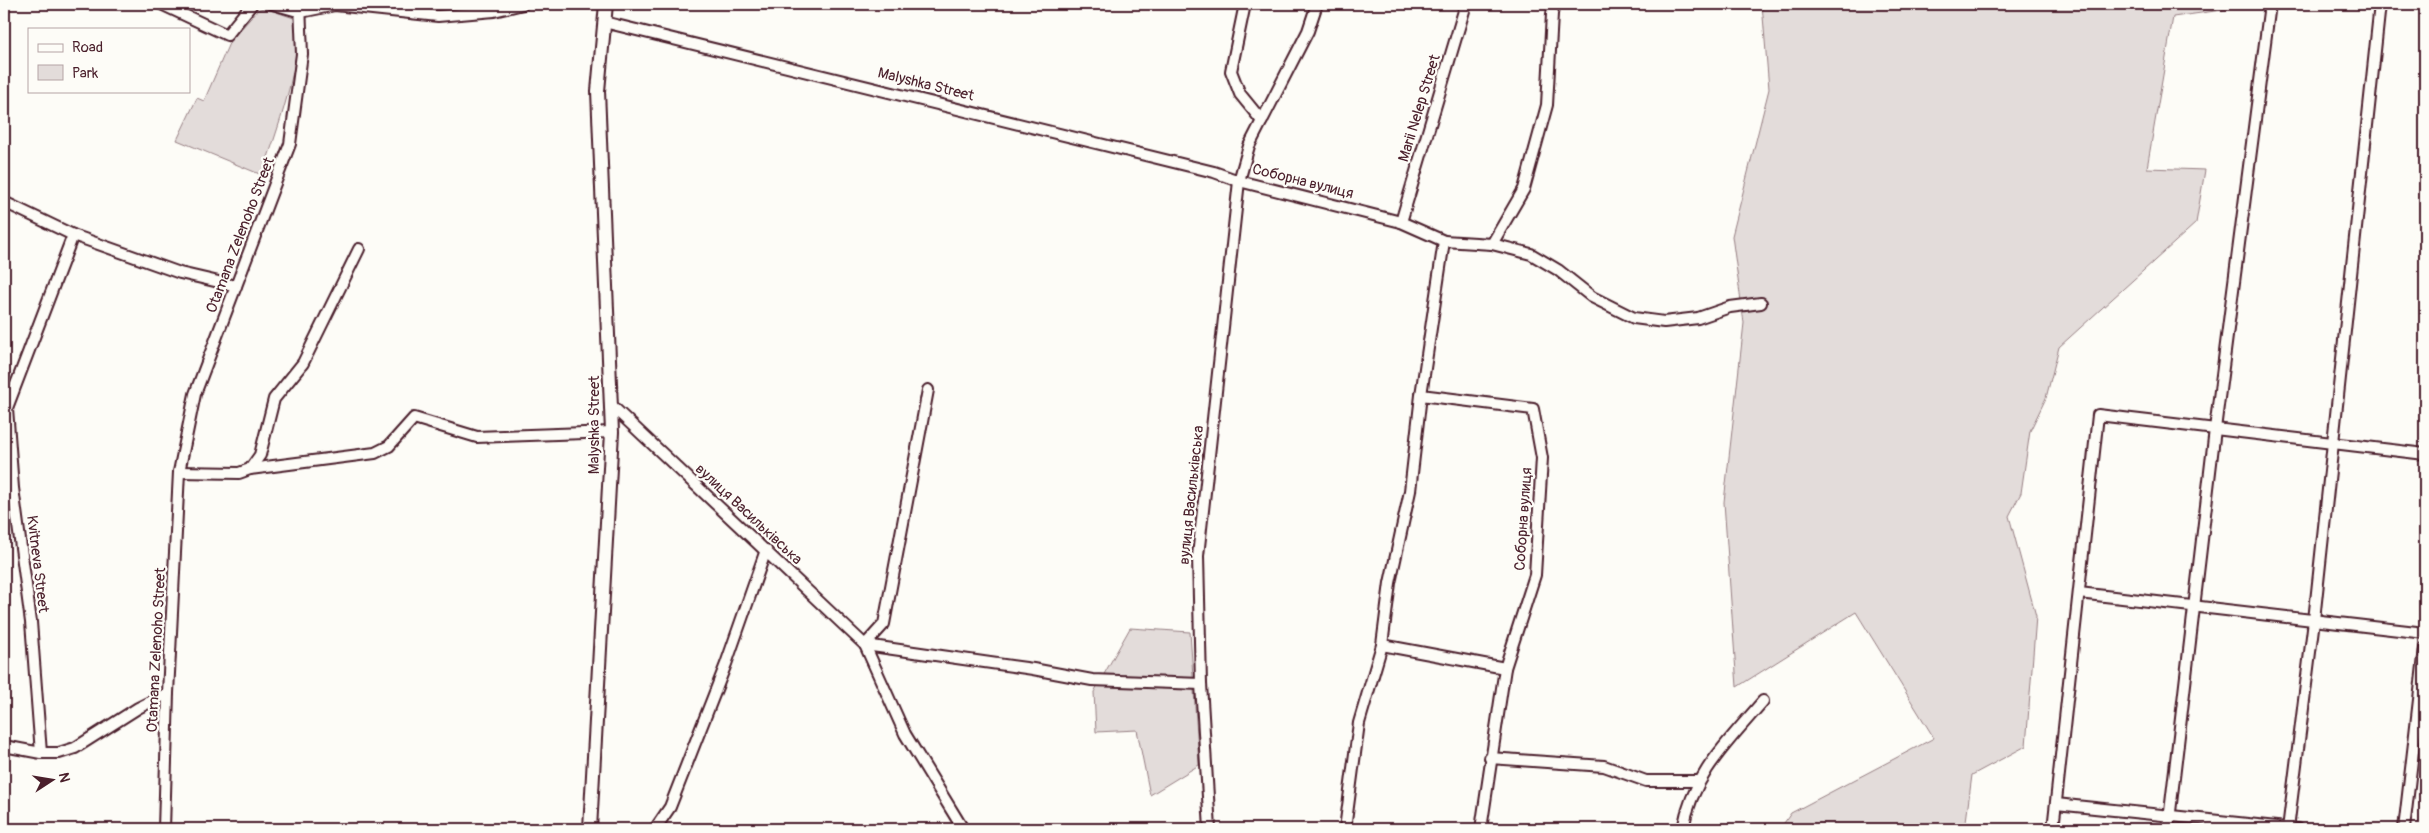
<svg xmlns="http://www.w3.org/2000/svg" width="2429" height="833" font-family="Pangolin,sans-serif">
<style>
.green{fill:#e3dcda;stroke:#967e82}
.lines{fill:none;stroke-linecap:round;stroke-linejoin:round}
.minor-casing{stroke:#4a1f2b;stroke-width:14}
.major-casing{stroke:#4a1f2b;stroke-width:16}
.minor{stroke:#fdfcf7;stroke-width:10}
.major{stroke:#fdfcf7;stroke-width:12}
.labels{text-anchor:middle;stroke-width:4.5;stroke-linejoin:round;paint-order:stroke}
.street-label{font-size:15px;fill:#4a1f2b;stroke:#fdfcf7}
</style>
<rect width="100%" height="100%" fill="#fdfcf7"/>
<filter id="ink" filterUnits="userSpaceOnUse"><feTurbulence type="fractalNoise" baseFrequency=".02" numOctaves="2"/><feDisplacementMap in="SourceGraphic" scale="10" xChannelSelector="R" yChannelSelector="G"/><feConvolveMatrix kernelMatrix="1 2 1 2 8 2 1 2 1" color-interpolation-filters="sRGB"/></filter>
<g filter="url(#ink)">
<g class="green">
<path d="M 1762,4 L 2227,4 L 2229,9 L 2173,17 L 2147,168 L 2205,170 L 2196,223 L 2059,347 L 2046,398 L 2030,431 L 2021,493 L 2009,516 L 2036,616 L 2026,746 L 1972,775 L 1965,829 L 1780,829 L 1791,813 L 1934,738 L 1856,612 L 1737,687 L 1724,502 L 1744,323 L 1732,236 L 1769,89 Z"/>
<path d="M 264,8 L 294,18 C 308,48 273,142 262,175 L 177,140 L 197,98 L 204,101 L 230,41 L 259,9 Z"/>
<path d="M 1130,628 L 1190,632 L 1199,765 L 1150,795 L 1137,730 L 1096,732 L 1094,692 Z"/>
</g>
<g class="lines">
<g class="minor-casing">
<g id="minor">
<path d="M 161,4 L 227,35 L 252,4"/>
<path d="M 273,4 L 301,12 L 335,5 L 438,16 L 494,11 L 523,4"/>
<path d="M 1245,4 L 1231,71 L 1240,94 L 1262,121"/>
<path d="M 604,22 L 1214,172 L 1239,181 L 1401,222 L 1444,241 L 1421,395 L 1410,491 L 1390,583 L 1382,645 L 1359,723 L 1345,829"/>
<path d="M 4,202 L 73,235 L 180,273 L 236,286"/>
<path d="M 1401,222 L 1466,4"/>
<path d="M 1444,241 L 1492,244 L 1531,254 L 1558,270 L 1592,297 L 1634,318 L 1664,322 L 1698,318 L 1730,307 L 1761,303"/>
<path d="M 1492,244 L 1524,189 L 1547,105 L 1552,14 L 1554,4"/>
<path d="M 1421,395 L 1533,409 L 1542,458 L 1535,575 L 1505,668 L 1481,829"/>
<path d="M 611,405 L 865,645 L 905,734 L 963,829"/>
<path d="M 4,406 L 7,408 L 73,235"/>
<path d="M 7,408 L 13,488 L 31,622 L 41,753"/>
<path d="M 250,469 L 375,453 L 389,446 L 414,418 L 477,437 L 612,432"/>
<path d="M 179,472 L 239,473 L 250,469 L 260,455 L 274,399 L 303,363 L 359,249"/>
<path d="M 2079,593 L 2425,633"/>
<path d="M 865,645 L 1033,669 L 1092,680 L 1201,684 L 1198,556 L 1239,181 L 1249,146 L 1308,31 L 1317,4"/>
<path d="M 865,645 L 884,624 L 928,390"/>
<path d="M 1382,645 L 1505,668"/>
<path d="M 1201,684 L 1210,829"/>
<path d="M 4,746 L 41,753 L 59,753 L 75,748 L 138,708 L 168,693"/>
<path d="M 1490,758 L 1604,766 L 1646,781 L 1698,781"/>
<path d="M 2056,804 L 2297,829"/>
<path d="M 164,829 L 168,693 L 179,472 L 195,394 L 290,144 L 302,54 L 300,4"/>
<path d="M 655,829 L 670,807 L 726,664 L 766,550"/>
<path d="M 1683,829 C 1692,775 1729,741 1763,701"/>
<path d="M 2053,829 L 2098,415 L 2425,454"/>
<path d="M 2168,829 L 2215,429 L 2270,4"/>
<path d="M 2288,829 L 2314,620 L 2380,4"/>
<path d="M 2404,829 L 2425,648"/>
</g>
</g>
<g class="major-casing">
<path id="major" d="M 590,829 L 612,432 L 598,91 L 606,4"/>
</g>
<use href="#minor" class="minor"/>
<use href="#major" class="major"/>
</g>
</g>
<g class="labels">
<g class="street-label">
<text transform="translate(926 84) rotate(14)" y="5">Malyshka Street</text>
<text transform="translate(1419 108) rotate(-73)" y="5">Marii Nelep Street</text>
<text transform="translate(1303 181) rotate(14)" y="5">Соборна вулиця</text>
<text transform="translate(240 235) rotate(-69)" y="5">Otamana Zelenoho Street</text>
<text transform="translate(594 425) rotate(-90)" y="5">Malyshka Street</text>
<text transform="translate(1191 495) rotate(-84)" y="5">вулиця Васильківська</text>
<text transform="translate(749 514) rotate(43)" y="5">вулиця Васильківська</text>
<text transform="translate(1523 519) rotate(-86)" y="5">Соборна вулиця</text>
<text transform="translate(38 564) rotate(83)" y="5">Kvitneva Street</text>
<text transform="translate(156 650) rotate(-87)" y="5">Otamana Zelenoho Street</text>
</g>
</g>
<rect width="2429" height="833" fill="none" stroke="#fdfcf7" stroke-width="20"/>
<rect x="10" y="10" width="2409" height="813" fill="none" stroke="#4a1f2b" stroke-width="2" filter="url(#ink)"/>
<rect x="28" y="28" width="162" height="65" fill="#fdfcf7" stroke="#b5a4a5"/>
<rect x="38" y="44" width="25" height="8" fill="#fdfcf7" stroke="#b5a4a5"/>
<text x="72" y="52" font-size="15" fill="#4a1f2b">Road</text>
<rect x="38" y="65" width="25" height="15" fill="#e3dcda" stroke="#b5a4a5"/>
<text x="72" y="78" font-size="15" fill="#4a1f2b">Park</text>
<g transform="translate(52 780) rotate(78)" stroke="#fdfcf7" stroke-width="4" paint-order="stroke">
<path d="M0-4L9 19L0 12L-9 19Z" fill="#4a1f2b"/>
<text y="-8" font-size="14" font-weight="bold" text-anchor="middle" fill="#4a1f2b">N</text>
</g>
</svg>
